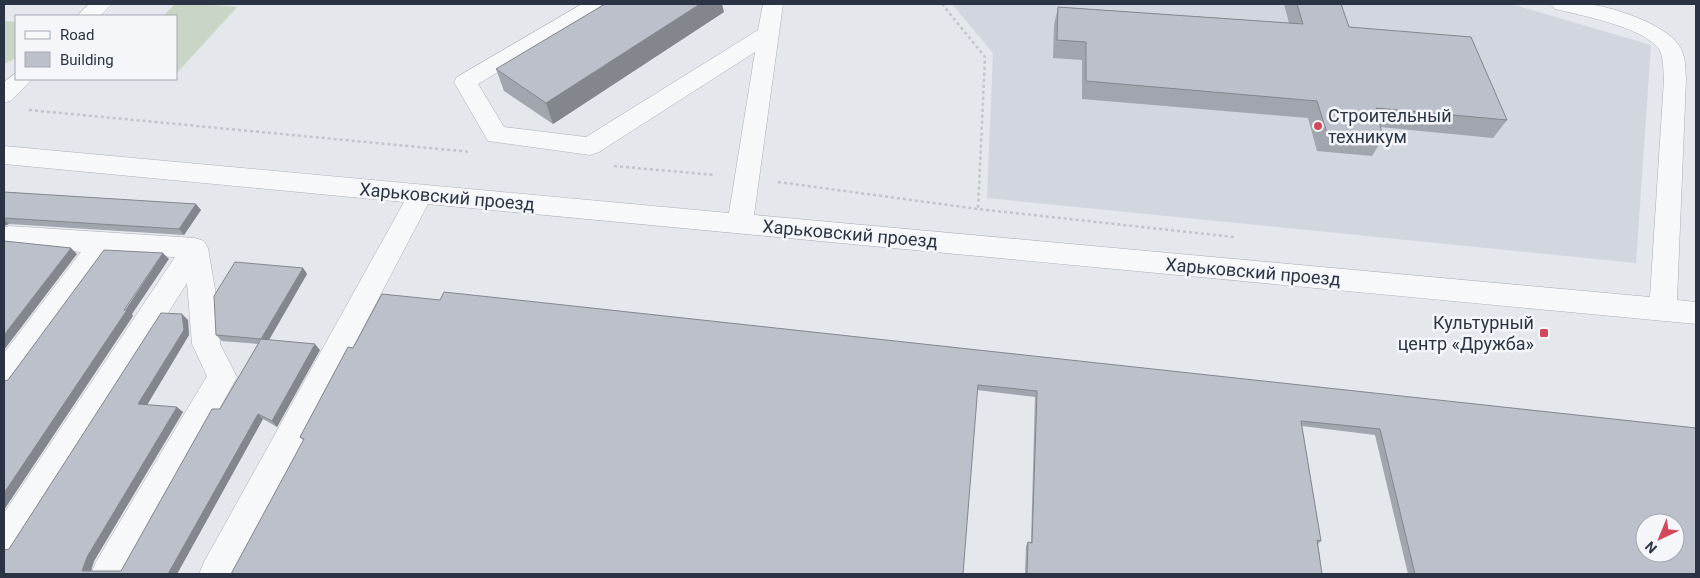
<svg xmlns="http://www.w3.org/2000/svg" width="1700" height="578" font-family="Roboto,sans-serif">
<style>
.built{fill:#d2d6de}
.green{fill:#c9d6c5}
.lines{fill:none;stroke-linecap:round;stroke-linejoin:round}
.minor-casing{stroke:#a9aeb7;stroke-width:1}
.path{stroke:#c2c5cb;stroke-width:2.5;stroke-dasharray:3 3;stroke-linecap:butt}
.minor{fill:#f7f8fa;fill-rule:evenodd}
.wall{fill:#a1a5ae}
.shaded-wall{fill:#83868d}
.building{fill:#bbc0ca;stroke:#83868d;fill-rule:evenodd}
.poi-dot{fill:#d1495b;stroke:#f4f6f9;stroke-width:2}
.labels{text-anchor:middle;stroke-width:5;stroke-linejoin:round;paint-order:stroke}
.poi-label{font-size:18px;fill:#2b3445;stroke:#f4f6f9;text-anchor:start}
.street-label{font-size:18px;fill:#2b3445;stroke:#f4f6f9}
</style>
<rect width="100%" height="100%" fill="#e4e7ec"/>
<path class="built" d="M 952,4 L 1511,4 L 1651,45 L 1636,263 L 987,198 L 993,53 Z"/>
<g class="green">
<path d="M 175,4 L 203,4 L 237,7 L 176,74 L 176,16 L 163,16 Z"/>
<path d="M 4,21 L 16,22 L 16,58 L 4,64 Z"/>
</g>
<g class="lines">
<g class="minor-casing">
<g id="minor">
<path d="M 89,4 L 112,4 L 100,16 L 77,16 Z"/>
<path d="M 582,4 L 608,4 L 604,9 L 478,84 L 504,127 L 586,137 L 758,30 L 763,4 L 783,4 L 754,215 L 1650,297 L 1664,79 C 1663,70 1664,57 1659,49 C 1643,27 1580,15 1555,9 L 1551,4 C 1562,3 1575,3 1586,4 C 1611,6 1670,25 1681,49 C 1686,58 1685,69 1686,79 L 1677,300 L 1696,302 L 1696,324 L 428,204 L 234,574 L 199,574 L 204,562 L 404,202 L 4,164 L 4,146 L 729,213 L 755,52 L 599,152 L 590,155 L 488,141 L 454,82 L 457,77 Z"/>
<path d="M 16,73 L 16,79 L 32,79 L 12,100 L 4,103 L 4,82 Z"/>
<path d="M 9,226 L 195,238 L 204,241 L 208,248 L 217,301 L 220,344 L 237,377 L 127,574 L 91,574 L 96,562 L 207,376 L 192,344 L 187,283 L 16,552 L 4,557 L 4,513 L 175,257 L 109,254 L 14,384 L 4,388 L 4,353 L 81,252 L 4,244 L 4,228 Z"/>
</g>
</g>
<g class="path">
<path d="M 942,4 L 985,57 L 978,209"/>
<path d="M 29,110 L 471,152"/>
<path d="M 614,166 L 715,175"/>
<path d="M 778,182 L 978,209 L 1234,237"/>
</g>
<use href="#minor" class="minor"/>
</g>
<g class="wall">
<path d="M 1284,4 L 1341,4 L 1349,27 L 1507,120 L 1493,138 L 1380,127 L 1383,138 L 1372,156 L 1317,151 L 1308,118 L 1082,99 L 1082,60 L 1053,58 L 1054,25 L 1058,7 L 1289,23 Z"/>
<path d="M 724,12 L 553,124 L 504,91 L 496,69 Z"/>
<path d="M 4,192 L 201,210 L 184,235 L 9,224 L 4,226 Z"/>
<path d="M 303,268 L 307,274 L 269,340 L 320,350 L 277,427 L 263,419 L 177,574 L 4,574 L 9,549 L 188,320 L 189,335 L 147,405 L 183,412 L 94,561 L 91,571 L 121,571 L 220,409 L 258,344 L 222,341 L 216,335 Z"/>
<path d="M 348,347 L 1696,428 L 1696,574 L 1408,574 L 1375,435 L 1302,426 L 1321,541 L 1318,544 L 1322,574 L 1025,574 L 1026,546 L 1028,542 L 1031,542 L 1035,397 L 977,390 L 303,440 L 300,437 Z"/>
</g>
<g class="shaded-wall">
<path d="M 700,4 L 722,4 L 724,12 L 553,124 L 546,103 Z"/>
<path d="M 196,204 L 201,210 L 184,235 L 179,229 Z"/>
<path d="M 4,219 L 9,224 L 4,226 Z"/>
<path d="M 71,248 L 77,254 L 4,350 L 4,335 Z"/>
<path d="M 163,253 L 169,259 L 132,314 L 133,316 L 4,510 L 4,493 Z"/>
<path d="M 303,268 L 307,274 L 266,345 L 261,339 Z"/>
<path d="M 182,314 L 188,320 L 189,335 L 144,410 L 138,404 Z"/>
<path d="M 315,344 L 320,350 L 277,427 L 272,421 Z"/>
<path d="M 177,407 L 183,412 L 94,561 L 90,574 L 82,571 L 87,557 Z"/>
<path d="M 258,414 L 263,419 L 177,574 L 168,574 Z"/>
</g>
<g class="building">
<path d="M 605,4 L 700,4 L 546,103 L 496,69 Z"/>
<path d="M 1297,4 L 1341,4 L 1349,27 L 1471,37 L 1507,120 L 1376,108 L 1383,138 L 1327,133 L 1317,101 L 1086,81 L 1086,42 L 1057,40 L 1058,7 L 1303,24 Z"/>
<path d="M 4,192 L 196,204 L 179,229 L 4,218 Z"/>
<path d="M 4,241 L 71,248 L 4,335 Z"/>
<path d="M 104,250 L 163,253 L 124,310 L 127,310 L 4,493 L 4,381 L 8,380 Z"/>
<path d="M 235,262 L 303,268 L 261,339 L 216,335 L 214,296 Z"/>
<path d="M 444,292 L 1696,428 L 1696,574 L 1415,574 L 1380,429 L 1301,421 L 1321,541 L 1317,540 L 1322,574 L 1027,574 L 1028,542 L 1032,543 L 1037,391 L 978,385 L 963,574 L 231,574 L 304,439 L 300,437 L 348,347 L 353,348 L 382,294 L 440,300 ZM 1645,523 L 1675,523 L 1675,553 L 1645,553 Z"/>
<path d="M 161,313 L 182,314 L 184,330 L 138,404 L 177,407 L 87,557 L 82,571 L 121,571 L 212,409 L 220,409 L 261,339 L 315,344 L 272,421 L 258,414 L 168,574 L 4,574 L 4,550 L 9,549 Z"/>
</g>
<g class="poi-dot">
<circle cx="1318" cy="126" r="5"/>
<rect x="1539" y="328" width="10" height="10" rx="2.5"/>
</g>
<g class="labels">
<g class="poi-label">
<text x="1328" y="122">Строительный<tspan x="1328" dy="21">техникум</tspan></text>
<text x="1534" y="329" text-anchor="end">Культурный<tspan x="1534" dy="21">центр «Дружба»</tspan></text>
</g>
<g class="street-label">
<text transform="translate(447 197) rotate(5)" y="6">Харьковский проезд</text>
<text transform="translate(850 234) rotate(5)" y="6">Харьковский проезд</text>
<text transform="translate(1253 272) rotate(5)" y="6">Харьковский проезд</text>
</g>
</g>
<rect width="1700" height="578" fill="none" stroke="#2b3445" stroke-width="10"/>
<rect x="15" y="15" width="162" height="65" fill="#f4f6f9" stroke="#a4a8b1"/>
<rect x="25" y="31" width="25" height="8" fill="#f7f8fa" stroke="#a4a8b1"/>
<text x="60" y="40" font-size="15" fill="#2b3445">Road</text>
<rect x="25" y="52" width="25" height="15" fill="#bbc0ca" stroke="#a4a8b1"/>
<text x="60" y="65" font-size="15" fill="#2b3445">Building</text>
<g transform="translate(1660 538) rotate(224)"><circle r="24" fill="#f4f6f9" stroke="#a4a8b1"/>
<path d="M0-4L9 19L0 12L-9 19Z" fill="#d1495b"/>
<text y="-8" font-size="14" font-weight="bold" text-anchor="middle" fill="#2b3445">N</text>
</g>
</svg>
